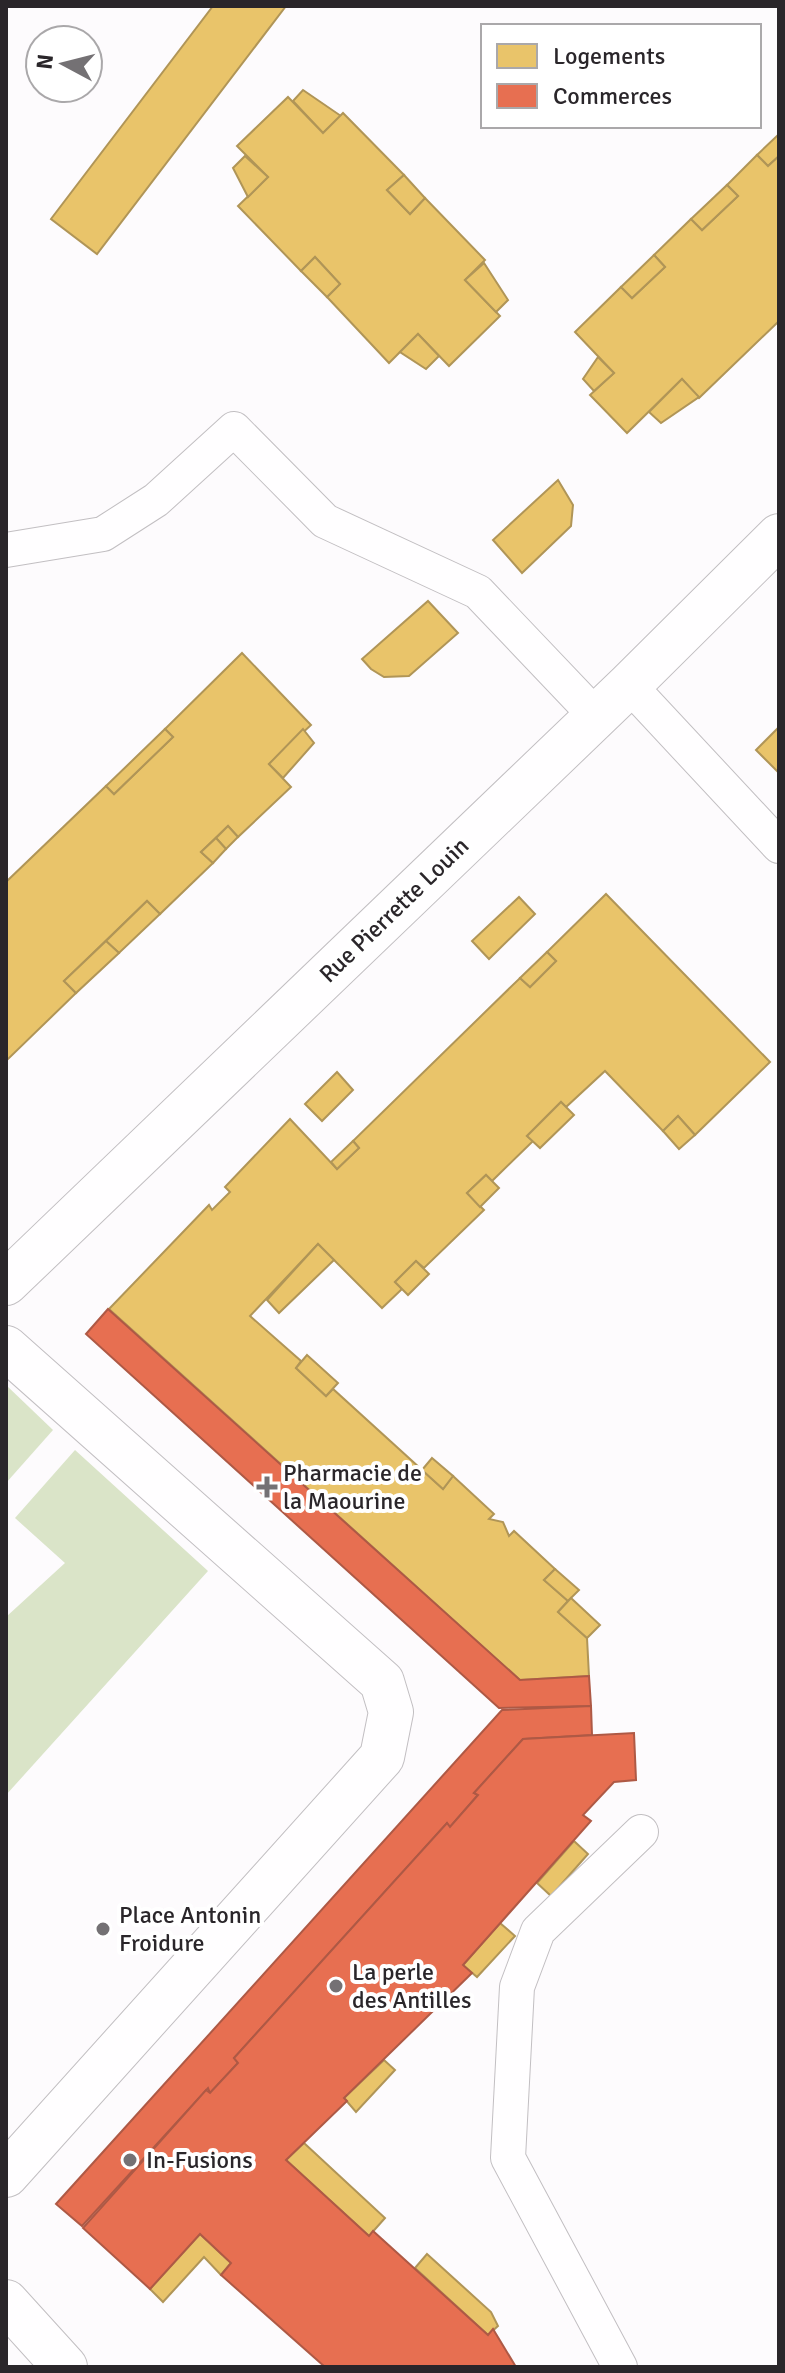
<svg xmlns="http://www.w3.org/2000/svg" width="785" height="2373" font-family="Signika,sans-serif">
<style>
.green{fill:#dae4c8}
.homes{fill:#e9c46a;stroke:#b09557;stroke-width:2}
.shops{fill:#e76f51;stroke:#ae5945;stroke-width:2}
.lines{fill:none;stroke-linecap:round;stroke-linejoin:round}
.service-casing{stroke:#c2bfc2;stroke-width:36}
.minor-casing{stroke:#c2bfc2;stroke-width:46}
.tertiary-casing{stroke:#c2bfc2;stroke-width:46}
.service{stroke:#fffeff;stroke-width:34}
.minor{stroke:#fffeff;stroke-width:44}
.tertiary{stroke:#fffeff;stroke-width:44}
.poi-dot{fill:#747174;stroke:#fff;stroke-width:3}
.labels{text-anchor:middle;stroke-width:8;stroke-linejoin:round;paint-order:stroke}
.street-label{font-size:24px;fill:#2a262a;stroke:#fff}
.poi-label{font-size:24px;fill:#2a262a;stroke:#fff;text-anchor:start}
</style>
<rect width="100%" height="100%" fill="#fdfbfd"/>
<g class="green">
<path d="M 6,1385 L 53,1430 L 6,1483 Z"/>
<path d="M 75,1450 L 208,1571 L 6,1795 L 6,1617 L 65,1563 L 15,1518 Z"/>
</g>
<g class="homes">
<path d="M 213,6 L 286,6 L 97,254 L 51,219 Z"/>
<path d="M 303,90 L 341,116 L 323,133 L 293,101 Z"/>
<path d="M 288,97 L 323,133 L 343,113 L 404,175 L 387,190 L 410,214 L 425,198 L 485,260 L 465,280 L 500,316 L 449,366 L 418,334 L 389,363 L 327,297 L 340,284 L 315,257 L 301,271 L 238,206 L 268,177 L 237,146 Z"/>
<path d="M 779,134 L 779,156 L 768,166 L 757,155 Z"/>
<path d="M 757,155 L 768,166 L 779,156 L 779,321 L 699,398 L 682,379 L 627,433 L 590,395 L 614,373 L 575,332 L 621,287 L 632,298 L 665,267 L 654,255 L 691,219 L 702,230 L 738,196 L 727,185 Z"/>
<path d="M 245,156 L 268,177 L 248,197 L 233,168 Z"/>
<path d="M 404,175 L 425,198 L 410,214 L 387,190 Z"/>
<path d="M 727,185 L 738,196 L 702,230 L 691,219 Z"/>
<path d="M 654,255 L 665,267 L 632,298 L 621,287 Z"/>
<path d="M 315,257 L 340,284 L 327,297 L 301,271 Z"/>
<path d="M 484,263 L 508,300 L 496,312 L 465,280 Z"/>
<path d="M 418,334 L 439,356 L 426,369 L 400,352 Z"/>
<path d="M 598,357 L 614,373 L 594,391 L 583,379 Z"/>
<path d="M 682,379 L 699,397 L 661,423 L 649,412 Z"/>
<path d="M 558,480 L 573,505 L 571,526 L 522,573 L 493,540 Z"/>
<path d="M 428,601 L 458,633 L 409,676 L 384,677 L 371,669 L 362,659 Z"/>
<path d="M 242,653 L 311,725 L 269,764 L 291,787 L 238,837 L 228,826 L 201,852 L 213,863 L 160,914 L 147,901 L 64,981 L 76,993 L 6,1061 L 6,882 L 106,786 L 114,794 L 173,737 L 165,729 Z"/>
<path d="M 779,727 L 779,773 L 756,750 Z"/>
<path d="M 165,729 L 173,737 L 114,794 L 106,786 Z"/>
<path d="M 303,729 L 314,743 L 283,778 L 269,764 Z"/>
<path d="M 228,826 L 238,837 L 226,849 L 216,838 Z"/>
<path d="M 216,838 L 226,849 L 213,863 L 201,852 Z"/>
<path d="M 606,894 L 770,1062 L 695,1135 L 678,1116 L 663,1131 L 605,1071 L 566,1107 L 561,1102 L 527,1136 L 533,1141 L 492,1181 L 486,1175 L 467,1193 L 484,1210 L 424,1268 L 416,1261 L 395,1282 L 402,1289 L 382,1308 L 318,1244 L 250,1316 L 301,1361 L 296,1368 L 326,1396 L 333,1389 L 443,1489 L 453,1476 L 494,1514 L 489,1519 L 503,1522 L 509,1536 L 514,1531 L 555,1569 L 544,1580 L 568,1601 L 558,1612 L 587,1638 L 589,1676 L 520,1680 L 109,1309 L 209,1205 L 212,1210 L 230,1192 L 225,1187 L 290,1119 L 337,1169 L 359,1148 L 353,1141 L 520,978 L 530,987 L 556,961 L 547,952 Z"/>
<path d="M 519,897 L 535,914 L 489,959 L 472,941 Z"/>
<path d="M 147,901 L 160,914 L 119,953 L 106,941 Z"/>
<path d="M 106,941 L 119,953 L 76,993 L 64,981 Z"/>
<path d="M 547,952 L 556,961 L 530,987 L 520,978 Z"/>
<path d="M 337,1072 L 353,1090 L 322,1121 L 305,1104 Z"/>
<path d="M 561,1102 L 574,1115 L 540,1148 L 527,1136 Z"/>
<path d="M 678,1116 L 695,1135 L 679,1149 L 663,1131 Z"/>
<path d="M 353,1141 L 359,1148 L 337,1169 L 331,1162 Z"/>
<path d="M 486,1175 L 499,1188 L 480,1207 L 467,1193 Z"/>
<path d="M 318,1244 L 334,1260 L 279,1313 L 267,1300 Z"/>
<path d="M 416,1261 L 429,1274 L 408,1295 L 395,1282 Z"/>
<path d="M 307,1355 L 338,1383 L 326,1396 L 296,1368 Z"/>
<path d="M 432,1458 L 453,1476 L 443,1489 L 422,1470 Z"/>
<path d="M 555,1569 L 579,1590 L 568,1601 L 544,1580 Z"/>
<path d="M 571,1598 L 600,1625 L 587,1638 L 558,1612 Z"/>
<path d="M 574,1841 L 588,1854 L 551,1896 L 537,1883 Z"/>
<path d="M 500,1923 L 515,1936 L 477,1977 L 463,1965 Z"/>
<path d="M 384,2060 L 395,2070 L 356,2112 L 344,2098 Z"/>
<path d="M 304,2143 L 385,2218 L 369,2236 L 286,2160 Z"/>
<path d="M 200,2234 L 231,2263 L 221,2275 L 204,2257 L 163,2302 L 150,2289 Z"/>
<path d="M 427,2254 L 491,2312 L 498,2326 L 488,2335 L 415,2268 Z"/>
</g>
<g class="shops">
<path d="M 108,1309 L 520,1680 L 589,1676 L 591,1706 L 499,1708 L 86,1334 Z"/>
<path d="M 591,1706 L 592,1735 L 523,1739 L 474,1793 L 478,1795 L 450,1827 L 447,1823 L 234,2058 L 238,2063 L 210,2093 L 208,2088 L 82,2226 L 56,2204 L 502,1710 Z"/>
<path d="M 634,1733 L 636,1780 L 614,1782 L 583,1815 L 591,1821 L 463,1965 L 472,1973 L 344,2098 L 347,2101 L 286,2160 L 369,2236 L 373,2231 L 488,2335 L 493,2329 L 516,2367 L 325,2367 L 221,2275 L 231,2263 L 200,2234 L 150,2289 L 83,2228 L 206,2090 L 210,2093 L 238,2063 L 234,2058 L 447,1823 L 450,1827 L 478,1795 L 474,1793 L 523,1739 Z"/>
</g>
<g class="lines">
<g class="service-casing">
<g id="service">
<path d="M 6,550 L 103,534 L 156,500 L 234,429 L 325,521 L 478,592 L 596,716"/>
<path d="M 629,685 L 779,846"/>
<path d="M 620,2367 L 508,2158 L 517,1987 L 538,1931 L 641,1832"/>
</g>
</g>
<g class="minor-casing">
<g id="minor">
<path d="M 6,1283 L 629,685 L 779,536"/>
<path d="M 6,1348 L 382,1682 L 391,1712 L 382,1757 L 6,2175"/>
</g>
</g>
<g class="tertiary-casing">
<path id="tertiary" d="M 6,2302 L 65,2367"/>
</g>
<use href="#service" class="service"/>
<use href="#minor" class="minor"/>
<use href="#tertiary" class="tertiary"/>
</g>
<g class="poi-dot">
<path d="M263 1475h8v8h8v8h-8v8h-8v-8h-8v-8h8z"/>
<circle cx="103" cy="1929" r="8"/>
<circle cx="336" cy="1986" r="8"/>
<circle cx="130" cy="2160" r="8"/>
</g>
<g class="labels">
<g class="street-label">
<text transform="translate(394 910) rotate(-44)" y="8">Rue Pierrette Louin</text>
</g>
<g class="poi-label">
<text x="283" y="1481">Pharmacie de<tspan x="283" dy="28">la Maourine</tspan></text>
<text x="119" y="1923">Place Antonin<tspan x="119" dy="28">Froidure</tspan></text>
<text x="352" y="1980">La perle<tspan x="352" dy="28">des Antilles</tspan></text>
<text x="146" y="2168">In-Fusions</text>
</g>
</g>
<rect width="785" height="2373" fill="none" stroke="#2a262a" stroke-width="16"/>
<rect x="481" y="24" width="280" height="104" fill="#ffffff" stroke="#aaa8aa" stroke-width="2"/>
<rect x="497" y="44" width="40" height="24" fill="#e9c46a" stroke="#aaa8aa" stroke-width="2"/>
<text x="553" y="64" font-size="24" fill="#2a262a">Logements</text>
<rect x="497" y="84" width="40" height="24" fill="#e76f51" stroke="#aaa8aa" stroke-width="2"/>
<text x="553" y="104" font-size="24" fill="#2a262a">Commerces</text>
<g transform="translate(64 64) rotate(277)"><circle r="38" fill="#ffffff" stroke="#aaa8aa" stroke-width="2"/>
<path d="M0-6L14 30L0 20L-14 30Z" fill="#747174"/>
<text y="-12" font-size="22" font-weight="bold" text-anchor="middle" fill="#2a262a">N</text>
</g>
</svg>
